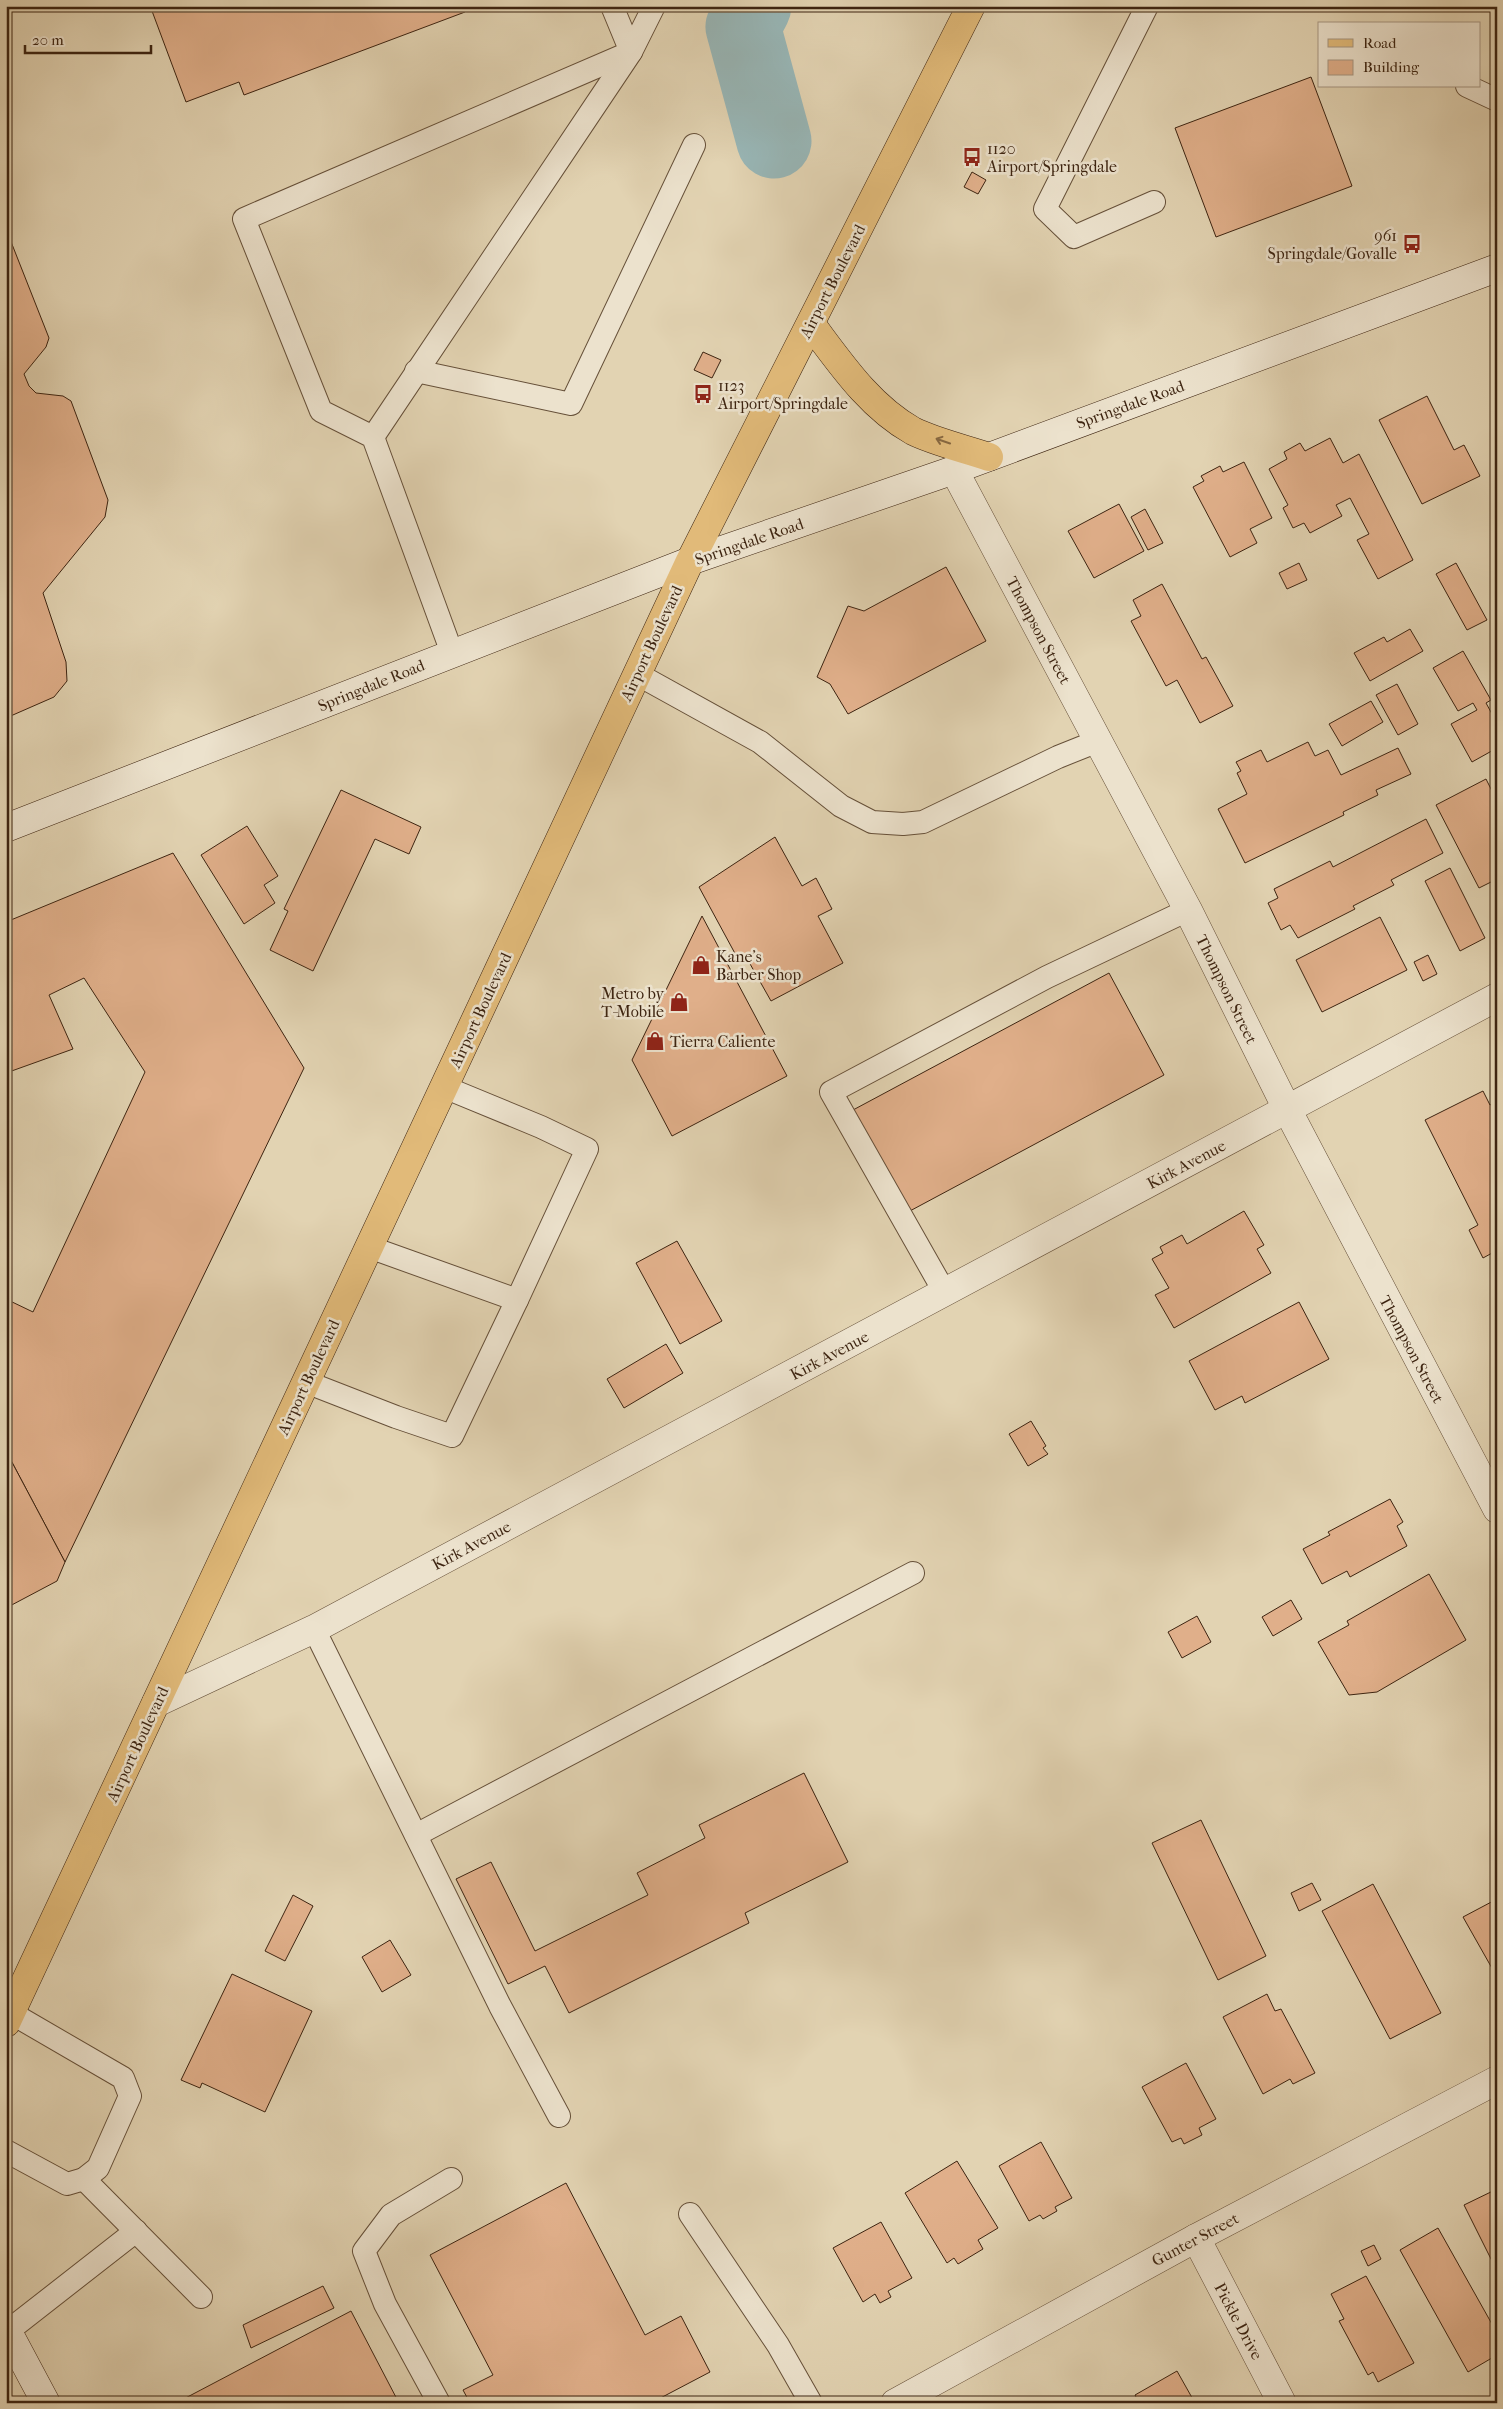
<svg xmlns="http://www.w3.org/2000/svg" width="1503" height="2409" font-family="'IM FELL French Canon',serif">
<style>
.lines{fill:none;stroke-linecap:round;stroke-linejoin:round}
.river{stroke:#98b6b6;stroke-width:75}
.building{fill:#e0af8a;stroke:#3d2411}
.lane-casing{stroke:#665039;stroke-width:24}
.street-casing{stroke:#665039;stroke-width:29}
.secondary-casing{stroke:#3d2411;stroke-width:29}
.primary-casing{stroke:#3d2411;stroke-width:29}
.lane{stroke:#ece2cd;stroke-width:22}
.street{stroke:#ece2cd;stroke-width:28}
.secondary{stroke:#ece2cd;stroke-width:28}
.primary{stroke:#e1ba79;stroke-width:28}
.oneway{stroke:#876840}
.labels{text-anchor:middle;stroke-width:5;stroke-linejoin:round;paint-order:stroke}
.poi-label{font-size:16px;fill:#3d2411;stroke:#ece2cd;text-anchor:start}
.street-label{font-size:16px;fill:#3d2411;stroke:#ece2cd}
</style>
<rect width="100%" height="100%" fill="#e2d3b2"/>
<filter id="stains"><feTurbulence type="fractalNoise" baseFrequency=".004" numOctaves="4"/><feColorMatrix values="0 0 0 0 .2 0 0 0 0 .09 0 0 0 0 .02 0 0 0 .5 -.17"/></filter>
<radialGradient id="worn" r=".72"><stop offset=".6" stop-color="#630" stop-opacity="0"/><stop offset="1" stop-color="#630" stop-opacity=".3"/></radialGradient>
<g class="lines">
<path class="river" d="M 754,6 L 743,27 L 774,141"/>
</g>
<g class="building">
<path d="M 164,6 L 463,6 L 465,12 L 244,95 L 239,82 L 186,102 L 152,11 Z"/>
<path d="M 1311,77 L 1352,186 L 1216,237 L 1175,128 Z"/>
<path d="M 972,172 L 986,180 L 978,194 L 964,187 Z"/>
<path d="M 6,229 L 49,338 L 46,347 L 24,374 L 29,386 L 36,393 L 63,396 L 71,401 L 108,500 L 105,517 L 43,593 L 66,662 L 67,681 L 54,697 L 6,718 Z"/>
<path d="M 703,352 L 721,360 L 712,378 L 694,370 Z"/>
<path d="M 1427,396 L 1454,450 L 1464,445 L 1480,476 L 1422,504 L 1379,420 Z"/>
<path d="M 1330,438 L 1343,463 L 1359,454 L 1413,560 L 1378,579 L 1357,540 L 1369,534 L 1350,498 L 1336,505 L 1342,516 L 1310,533 L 1304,523 L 1293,528 L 1283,508 L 1288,505 L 1269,469 L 1287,459 L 1284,452 L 1300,443 L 1305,451 Z"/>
<path d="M 1244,462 L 1272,518 L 1250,529 L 1257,543 L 1230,557 L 1193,487 L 1204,481 L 1201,476 L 1220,466 L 1223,472 Z"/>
<path d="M 1119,504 L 1144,551 L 1094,578 L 1068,531 Z"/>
<path d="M 1145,509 L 1163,543 L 1148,550 L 1131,517 Z"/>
<path d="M 1299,563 L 1307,580 L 1287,589 L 1279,573 Z"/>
<path d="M 1456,563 L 1487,620 L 1467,630 L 1436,574 Z"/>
<path d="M 946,567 L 986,641 L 848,714 L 830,684 L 817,677 L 848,606 L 864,611 Z"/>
<path d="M 1162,584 L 1202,659 L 1206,657 L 1233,706 L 1200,723 L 1177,680 L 1166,686 L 1131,621 L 1141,616 L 1133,600 Z"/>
<path d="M 1410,629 L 1423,651 L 1370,681 L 1354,653 L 1384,637 L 1387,642 Z"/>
<path d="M 1463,651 L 1491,700 L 1486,703 L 1497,723 L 1497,748 L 1472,762 L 1451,724 L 1477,710 L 1473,703 L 1458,711 L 1433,668 Z"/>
<path d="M 1397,684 L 1418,724 L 1398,735 L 1376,695 Z"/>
<path d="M 1371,701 L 1383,722 L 1342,746 L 1329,724 Z"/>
<path d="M 1308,742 L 1315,756 L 1328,750 L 1341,775 L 1398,748 L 1411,774 L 1376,790 L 1378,795 L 1343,812 L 1344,815 L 1245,863 L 1218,809 L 1247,794 L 1237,773 L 1241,771 L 1236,762 L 1261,750 L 1267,762 Z"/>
<path d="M 1486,779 L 1497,801 L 1497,879 L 1479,888 L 1436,805 Z"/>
<path d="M 341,790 L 421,827 L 409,854 L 375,839 L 313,971 L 270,950 L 288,911 L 284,909 Z"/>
<path d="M 1426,819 L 1443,853 L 1391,880 L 1394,885 L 1353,906 L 1355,909 L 1298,938 L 1290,925 L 1281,930 L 1268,903 L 1278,898 L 1274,889 L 1330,861 L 1333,867 Z"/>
<path d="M 247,826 L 278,876 L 264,885 L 275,903 L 244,924 L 201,855 Z"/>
<path d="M 775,837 L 802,886 L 816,878 L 832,909 L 818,916 L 843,963 L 771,1001 L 745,955 L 738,959 L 699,887 Z"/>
<path d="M 173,853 L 304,1068 L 65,1562 L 6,1451 L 6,1296 L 8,1300 L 33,1312 L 145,1072 L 84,978 L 49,995 L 73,1049 L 6,1073 L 6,922 Z"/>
<path d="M 1450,868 L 1485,938 L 1460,951 L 1425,881 Z"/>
<path d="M 702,916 L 787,1076 L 672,1136 L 632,1060 Z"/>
<path d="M 1380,917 L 1407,970 L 1322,1012 L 1296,960 Z"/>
<path d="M 1428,955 L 1437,974 L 1423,981 L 1414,962 Z"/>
<path d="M 1109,973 L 1164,1075 L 908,1212 L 853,1110 Z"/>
<path d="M 1483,1091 L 1490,1105 L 1497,1101 L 1497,1257 L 1494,1252 L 1483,1258 L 1469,1230 L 1478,1225 L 1425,1120 Z"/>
<path d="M 1244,1211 L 1264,1245 L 1257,1249 L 1271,1273 L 1174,1328 L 1155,1295 L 1169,1288 L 1152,1259 L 1163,1253 L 1160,1247 L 1182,1235 L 1187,1244 Z"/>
<path d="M 677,1241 L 722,1321 L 680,1344 L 636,1263 Z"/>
<path d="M 1299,1302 L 1329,1359 L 1245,1403 L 1242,1396 L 1215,1410 L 1189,1361 Z"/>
<path d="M 666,1344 L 683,1373 L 624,1408 L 607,1379 Z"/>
<path d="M 1031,1421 L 1046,1446 L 1043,1448 L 1048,1454 L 1028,1466 L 1009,1434 Z"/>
<path d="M 6,1451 L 65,1562 L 57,1581 L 6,1608 Z"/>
<path d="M 1390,1499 L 1403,1522 L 1397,1526 L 1407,1546 L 1350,1577 L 1347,1571 L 1322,1584 L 1303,1549 L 1330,1535 L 1328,1532 Z"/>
<path d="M 1429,1574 L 1466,1640 L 1377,1692 L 1349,1695 L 1318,1642 L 1349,1625 L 1347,1621 Z"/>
<path d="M 1291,1600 L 1302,1619 L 1273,1636 L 1262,1617 Z"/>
<path d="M 1197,1616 L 1211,1642 L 1182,1658 L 1168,1632 Z"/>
<path d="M 804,1773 L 848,1862 L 745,1913 L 749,1923 L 569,2013 L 545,1966 L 508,1984 L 456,1879 L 491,1862 L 535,1951 L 648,1895 L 637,1873 L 705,1838 L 699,1825 Z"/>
<path d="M 1201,1820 L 1266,1956 L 1218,1980 L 1152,1843 Z"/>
<path d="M 1312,1883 L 1321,1900 L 1299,1911 L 1291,1893 Z"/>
<path d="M 1373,1884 L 1441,2013 L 1390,2039 L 1322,1911 Z"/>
<path d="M 293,1895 L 313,1906 L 285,1961 L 265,1951 Z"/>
<path d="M 1497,1899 L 1497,1968 L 1493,1970 L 1463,1917 Z"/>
<path d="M 390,1940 L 411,1975 L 382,1992 L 362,1957 Z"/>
<path d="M 232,1974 L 312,2011 L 265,2112 L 202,2083 L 200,2088 L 181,2080 Z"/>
<path d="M 1267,1994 L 1275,2011 L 1281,2009 L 1315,2073 L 1293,2084 L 1290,2079 L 1263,2094 L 1223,2017 Z"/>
<path d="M 1186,2063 L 1216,2119 L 1199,2128 L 1202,2135 L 1184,2144 L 1181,2138 L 1172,2142 L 1142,2087 Z"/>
<path d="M 1041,2142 L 1072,2198 L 1055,2207 L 1057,2211 L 1043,2219 L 1040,2215 L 1029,2221 L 999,2166 Z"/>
<path d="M 957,2161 L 998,2228 L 978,2240 L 983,2249 L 958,2264 L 954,2258 L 947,2263 L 905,2193 Z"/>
<path d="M 566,2183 L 645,2335 L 681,2316 L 710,2372 L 651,2403 L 470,2403 L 463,2390 L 493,2375 L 430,2255 Z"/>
<path d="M 1497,2189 L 1497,2271 L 1464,2205 Z"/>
<path d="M 881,2222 L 912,2278 L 888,2291 L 891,2297 L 880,2303 L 875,2294 L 863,2302 L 833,2248 Z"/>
<path d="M 1438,2228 L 1497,2333 L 1497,2355 L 1468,2372 L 1400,2250 Z"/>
<path d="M 1374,2245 L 1381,2259 L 1368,2266 L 1361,2251 Z"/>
<path d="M 1366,2276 L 1414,2363 L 1378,2382 L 1373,2372 L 1368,2375 L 1339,2321 L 1344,2319 L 1331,2294 Z"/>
<path d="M 323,2286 L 334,2308 L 251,2348 L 243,2325 Z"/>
<path d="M 351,2311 L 399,2403 L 176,2403 Z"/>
<path d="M 1177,2371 L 1195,2403 L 1139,2403 L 1135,2395 Z"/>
</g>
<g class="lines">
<g class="lane-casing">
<g id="lane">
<path d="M 1147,6 L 1045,209 L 1074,237 L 1154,202"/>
<path d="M 1467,86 L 1497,100"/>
<path d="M 416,371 L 571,404 L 694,145"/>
<path d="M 373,437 L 631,52 L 612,6"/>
<path d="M 452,653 L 373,437 L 321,411 L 244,219 L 631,52 L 654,6"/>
<path d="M 637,674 L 760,742 L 841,806 L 872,822 L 903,824 L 923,822 L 1058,757 L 1098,741"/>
<path d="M 444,1087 L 541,1127 L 587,1149 L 517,1300"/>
<path d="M 945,1293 L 831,1092 L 1047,977 L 1188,910"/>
<path d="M 306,1382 L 396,1417 L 452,1436 L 517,1300 L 369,1247"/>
<path d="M 314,1629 L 500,2006 L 559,2116"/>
<path d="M 416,1835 L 913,1573"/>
<path d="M 6,2151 L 67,2184 L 84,2179 L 98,2168 L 130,2096 L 123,2078 L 11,2013"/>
<path d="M 84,2179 L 201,2297"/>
<path d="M 690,2214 L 778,2345 L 811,2403"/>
<path d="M 8,2331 L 136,2231"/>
<path d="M 439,2403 L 385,2304 L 364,2251 L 391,2215 L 451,2179"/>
</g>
</g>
<g class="street-casing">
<g id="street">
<path d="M 954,470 L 1188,910 L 1287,1109 L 1497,1509"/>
<path d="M 156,1703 L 314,1629 L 1497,997"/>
<path d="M 1196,2238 L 1282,2403"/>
<path d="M 895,2403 L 1196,2238 L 1497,2080"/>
</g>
</g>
<g class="secondary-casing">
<g id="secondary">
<path d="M 6,828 L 690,561 L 954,470 L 1497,268"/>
<path d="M 6,2328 L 46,2403"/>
</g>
</g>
<g class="primary-casing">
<g id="primary">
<path d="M 811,324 C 841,364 869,406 913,431 C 935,442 966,449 989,457"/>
<path d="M 6,2023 L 690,561 L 971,6"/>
</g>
</g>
<use href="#lane" class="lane"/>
<use href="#street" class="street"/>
<use href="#secondary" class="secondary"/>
<use href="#primary" class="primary"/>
</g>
<defs><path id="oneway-shaft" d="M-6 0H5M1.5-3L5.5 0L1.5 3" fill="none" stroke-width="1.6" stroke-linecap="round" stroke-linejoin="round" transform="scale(1.25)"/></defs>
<use class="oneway" href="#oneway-shaft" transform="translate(943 441) rotate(-161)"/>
<defs>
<g id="bus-bare" transform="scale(1.5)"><path d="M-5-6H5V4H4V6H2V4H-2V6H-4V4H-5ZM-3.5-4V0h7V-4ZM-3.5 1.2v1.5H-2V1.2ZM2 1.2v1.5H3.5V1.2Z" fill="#8f2418" stroke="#ece2cd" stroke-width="2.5" paint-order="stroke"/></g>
<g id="shop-bare" transform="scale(1.5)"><path d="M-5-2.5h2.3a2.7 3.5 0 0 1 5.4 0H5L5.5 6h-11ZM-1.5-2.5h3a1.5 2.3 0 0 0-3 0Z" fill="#8f2418" stroke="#ece2cd" stroke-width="2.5" paint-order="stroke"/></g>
</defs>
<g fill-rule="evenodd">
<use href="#bus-bare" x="972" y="157"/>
<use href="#bus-bare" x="1412" y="244"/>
<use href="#bus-bare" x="703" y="394"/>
<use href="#shop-bare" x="701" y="965"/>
<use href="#shop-bare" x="679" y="1002"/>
<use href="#shop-bare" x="655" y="1041"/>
</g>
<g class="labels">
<g class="poi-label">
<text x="987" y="154">1120<tspan x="987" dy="18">Airport/Springdale</tspan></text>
<text x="1397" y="241" text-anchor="end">961<tspan x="1397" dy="18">Springdale/Govalle</tspan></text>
<text x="718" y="391">1123<tspan x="718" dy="18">Airport/Springdale</tspan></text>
<text x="716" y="962">Kane's<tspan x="716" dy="18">Barber Shop</tspan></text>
<text x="664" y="999" text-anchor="end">Metro by<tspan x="664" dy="18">T-Mobile</tspan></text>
<text x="670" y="1047">Tierra Caliente</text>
</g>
<g class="street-label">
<text transform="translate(832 281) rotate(-63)" y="6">Airport Boulevard</text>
<text transform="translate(1130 404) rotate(-20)" y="6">Springdale Road</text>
<text transform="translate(749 541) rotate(-19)" y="6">Springdale Road</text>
<text transform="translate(1039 630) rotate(62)" y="6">Thompson Street</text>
<text transform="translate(651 643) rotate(-65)" y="6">Airport Boulevard</text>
<text transform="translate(371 685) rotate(-22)" y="6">Springdale Road</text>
<text transform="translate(1227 989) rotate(64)" y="6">Thompson Street</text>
<text transform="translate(480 1010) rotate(-65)" y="6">Airport Boulevard</text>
<text transform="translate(1186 1164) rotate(-28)" y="6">Kirk Avenue</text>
<text transform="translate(1412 1349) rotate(62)" y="6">Thompson Street</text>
<text transform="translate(829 1355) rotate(-28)" y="6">Kirk Avenue</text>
<text transform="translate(308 1377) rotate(-65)" y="6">Airport Boulevard</text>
<text transform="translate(471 1545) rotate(-28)" y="6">Kirk Avenue</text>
<text transform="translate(137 1744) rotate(-65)" y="6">Airport Boulevard</text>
<text transform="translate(1195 2239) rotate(-28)" y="6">Gunter Street</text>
<text transform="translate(1239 2321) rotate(62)" y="6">Pickle Drive</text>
</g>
</g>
<rect width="1503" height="2409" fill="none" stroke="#e2d3b2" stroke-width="25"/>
<rect x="8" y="8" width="1488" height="2394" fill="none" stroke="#3d2411" stroke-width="2.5"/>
<rect x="12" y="12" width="1478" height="2384" fill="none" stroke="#3d2411"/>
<rect x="1318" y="22" width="162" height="65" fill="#ece2cd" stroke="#a69682"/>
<rect x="1328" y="39" width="25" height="8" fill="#e1ba79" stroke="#a69682"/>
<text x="1363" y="48" font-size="15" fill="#3d2411">Road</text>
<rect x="1328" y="60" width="25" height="15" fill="#e0af8a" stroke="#a69682"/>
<text x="1363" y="72" font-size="15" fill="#3d2411">Building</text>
<path d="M25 45v8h126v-8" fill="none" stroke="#3d2411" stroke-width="2.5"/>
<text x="32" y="45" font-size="15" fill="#3d2411" stroke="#ece2cd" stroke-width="4" paint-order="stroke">20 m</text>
<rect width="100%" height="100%" filter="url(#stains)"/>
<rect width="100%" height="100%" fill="url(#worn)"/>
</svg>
